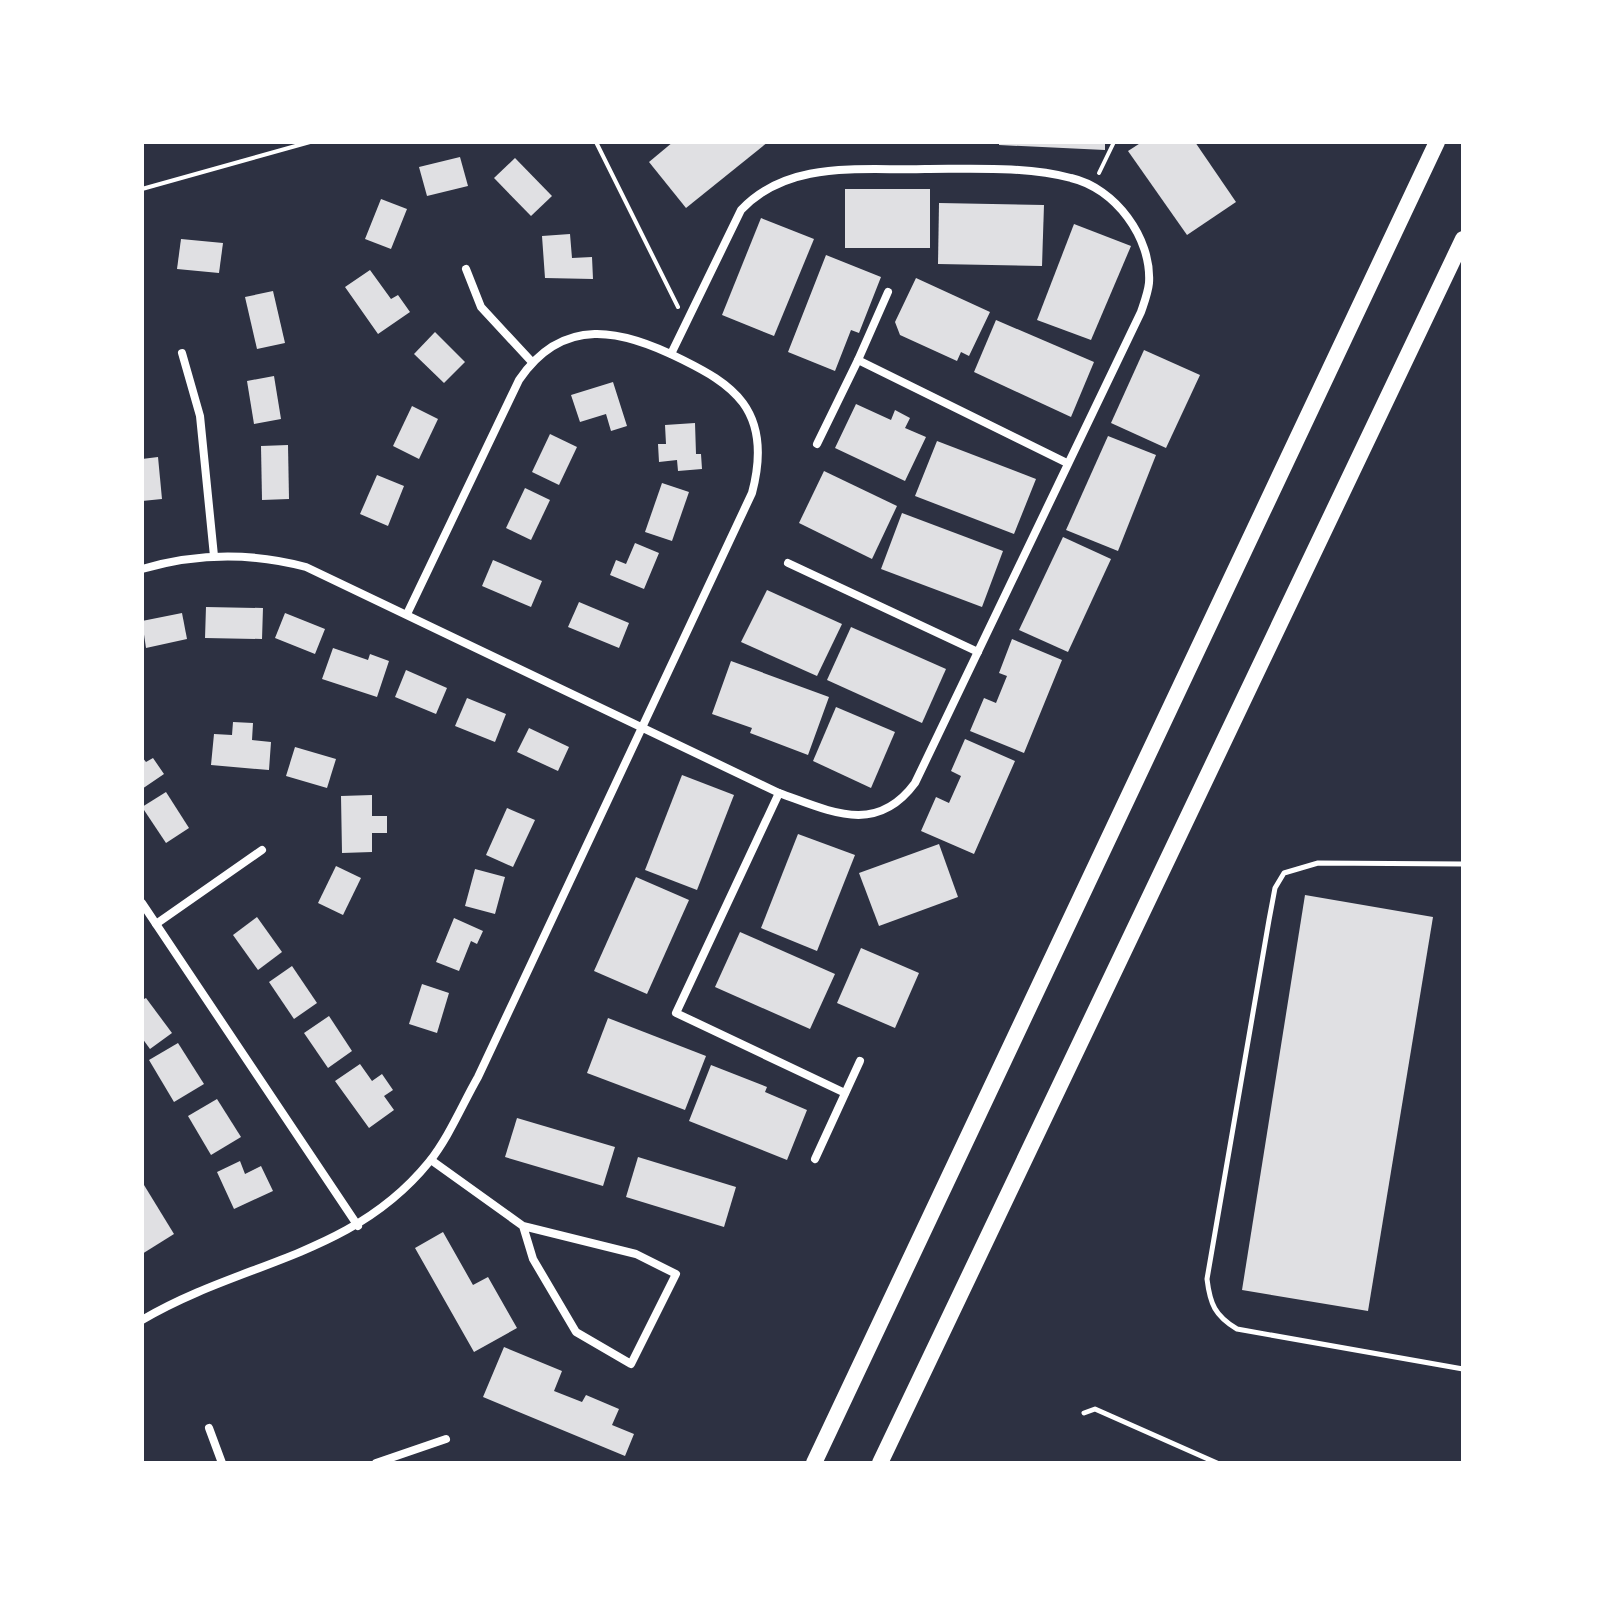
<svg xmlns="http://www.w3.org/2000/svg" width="1605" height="1605" font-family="Rubik,sans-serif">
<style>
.building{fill:#e0e0e3}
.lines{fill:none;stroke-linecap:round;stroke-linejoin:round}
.path{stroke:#fff;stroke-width:4}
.service{stroke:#fff;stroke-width:5}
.minor{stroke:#fff;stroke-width:8}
.trunk{stroke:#fff;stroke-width:16}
</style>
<rect width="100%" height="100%" fill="#2d3142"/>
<g class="building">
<path d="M 673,142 L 768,142 L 686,208 L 649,162 Z"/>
<path d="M 999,142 L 1105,142 L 1105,150 L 999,145 Z"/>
<path d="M 1142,142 L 1195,142 L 1236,202 L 1187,235 L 1128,151 Z"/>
<path d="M 460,157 L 468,186 L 427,196 L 419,167 Z"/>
<path d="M 515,158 L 552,196 L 531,216 L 494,178 Z"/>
<rect x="845" y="189" width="85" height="59"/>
<path d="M 381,199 L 407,209 L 391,249 L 365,239 Z"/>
<path d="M 939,203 L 1044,205 L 1042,266 L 938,264 Z"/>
<path d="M 761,218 L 814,239 L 774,336 L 722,315 Z"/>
<path d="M 1074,224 L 1131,246 L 1091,340 L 1037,320 Z"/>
<path d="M 570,234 L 572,258 L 592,257 L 593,279 L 545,278 L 542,236 Z"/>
<path d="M 181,239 L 223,243 L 219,273 L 177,269 Z"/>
<path d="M 826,255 L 881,277 L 859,333 L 851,330 L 835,371 L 788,352 Z"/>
<path d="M 370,270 L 391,299 L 398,295 L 410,312 L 378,334 L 345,287 Z"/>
<path d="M 916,278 L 990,312 L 969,356 L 961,352 L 957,361 L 900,335 L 895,322 Z"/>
<path d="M 273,291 L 285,343 L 257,349 L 245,297 Z"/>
<path d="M 996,320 L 1094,362 L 1071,417 L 974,372 Z"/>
<path d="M 435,332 L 465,362 L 444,383 L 414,354 Z"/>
<path d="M 1144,350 L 1200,375 L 1166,448 L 1111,423 Z"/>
<path d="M 274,376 L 281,419 L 254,424 L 247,381 Z"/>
<path d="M 613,382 L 627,426 L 611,431 L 606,414 L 580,422 L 571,395 Z"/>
<path d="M 856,404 L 891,420 L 895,410 L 910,418 L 905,428 L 926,437 L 905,481 L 835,448 Z"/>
<path d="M 412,406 L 438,419 L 419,459 L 393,446 Z"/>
<path d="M 695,423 L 696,454 L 701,454 L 702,469 L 678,471 L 677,460 L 659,462 L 658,444 L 666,444 L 665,425 Z"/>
<path d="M 550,434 L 577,447 L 559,485 L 532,472 Z"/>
<path d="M 1108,436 L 1156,455 L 1118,551 L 1066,530 Z"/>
<path d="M 937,441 L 1036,479 L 1014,534 L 915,496 Z"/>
<path d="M 288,445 L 289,499 L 262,500 L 261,446 Z"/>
<path d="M 158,457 L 162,499 L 142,501 L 142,459 Z"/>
<path d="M 824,471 L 897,506 L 872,559 L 799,523 Z"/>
<path d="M 377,475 L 404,486 L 388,526 L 360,514 Z"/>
<path d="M 662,483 L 689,492 L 672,541 L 645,532 Z"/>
<path d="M 525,488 L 550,500 L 531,540 L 506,528 Z"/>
<path d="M 902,513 L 1003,551 L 982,607 L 881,569 Z"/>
<path d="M 1063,537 L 1111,559 L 1068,652 L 1019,630 Z"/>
<path d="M 635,543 L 659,553 L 644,589 L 610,575 L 616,560 L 626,564 Z"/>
<path d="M 493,560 L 542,581 L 531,607 L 482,586 Z"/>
<path d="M 767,590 L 842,624 L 817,676 L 741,642 Z"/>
<path d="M 579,602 L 629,623 L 619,648 L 568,627 Z"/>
<path d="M 206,607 L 263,608 L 262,639 L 205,638 Z"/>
<path d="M 182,613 L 187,639 L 146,648 L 142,621 Z"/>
<path d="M 285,613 L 325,629 L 315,654 L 275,638 Z"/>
<path d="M 851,627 L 946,669 L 922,723 L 827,680 Z"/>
<path d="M 1012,639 L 1062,660 L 1024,753 L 970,731 L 984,698 L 996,703 L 1007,676 L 999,673 Z"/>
<path d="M 333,648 L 368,660 L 370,654 L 389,661 L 377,697 L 322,679 Z"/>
<path d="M 731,661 L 829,697 L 808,755 L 750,733 L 752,728 L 712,714 Z"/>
<path d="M 406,670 L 447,688 L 436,714 L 395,697 Z"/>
<path d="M 467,698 L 506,714 L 495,742 L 455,726 Z"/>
<path d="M 836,707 L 895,732 L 871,788 L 813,761 Z"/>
<path d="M 233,722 L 253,723 L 252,740 L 271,742 L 269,770 L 211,765 L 214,734 L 232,735 Z"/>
<path d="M 529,728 L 569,747 L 558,771 L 517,752 Z"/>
<path d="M 965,739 L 1015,761 L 974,854 L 921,831 L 936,797 L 949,803 L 961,776 L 951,771 Z"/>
<path d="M 295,747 L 336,759 L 327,788 L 286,776 Z"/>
<path d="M 142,757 L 146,762 L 153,758 L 164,774 L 142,789 Z"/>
<path d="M 682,775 L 734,795 L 697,890 L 645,870 Z"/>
<path d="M 166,792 L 189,828 L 166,843 L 142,807 Z"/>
<path d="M 372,795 L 372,816 L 387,816 L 387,833 L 372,833 L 372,852 L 342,853 L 341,796 Z"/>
<path d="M 507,808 L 535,820 L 513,867 L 486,855 Z"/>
<path d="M 798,834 L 855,855 L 817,951 L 761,928 Z"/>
<path d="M 939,844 L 958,897 L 879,926 L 859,873 Z"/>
<path d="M 336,866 L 361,878 L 343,915 L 318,903 Z"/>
<path d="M 475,869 L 505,877 L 495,914 L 465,906 Z"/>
<path d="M 636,877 L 689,900 L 647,994 L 594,971 Z"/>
<path d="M 1305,895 L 1433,917 L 1368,1311 L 1242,1290 Z"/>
<path d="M 257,917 L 282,952 L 258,970 L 233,935 Z"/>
<path d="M 454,918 L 483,931 L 477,944 L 471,941 L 459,971 L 436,962 Z"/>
<path d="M 740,932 L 835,974 L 810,1029 L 715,987 Z"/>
<path d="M 861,948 L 919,973 L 895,1028 L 837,1003 Z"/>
<path d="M 292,966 L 317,1003 L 294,1019 L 269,982 Z"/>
<path d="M 422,984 L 449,993 L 437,1033 L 409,1024 Z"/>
<path d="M 146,998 L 172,1033 L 150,1049 L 142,1038 L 142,1000 Z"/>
<path d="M 329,1016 L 352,1051 L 328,1068 L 304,1033 Z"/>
<path d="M 608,1018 L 706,1056 L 685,1110 L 587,1073 Z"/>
<path d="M 178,1043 L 204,1084 L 174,1102 L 149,1060 Z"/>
<path d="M 360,1064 L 372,1081 L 382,1074 L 393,1090 L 384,1096 L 394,1110 L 369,1128 L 335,1081 Z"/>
<path d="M 711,1065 L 767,1087 L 765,1092 L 807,1110 L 787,1160 L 689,1121 Z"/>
<path d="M 217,1099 L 241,1137 L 211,1155 L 188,1116 Z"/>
<path d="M 517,1118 L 615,1147 L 603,1186 L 505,1157 Z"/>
<path d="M 638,1157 L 736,1187 L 724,1227 L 626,1197 Z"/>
<path d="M 240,1161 L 245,1174 L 261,1166 L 273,1191 L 234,1209 L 217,1172 Z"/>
<path d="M 144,1185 L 174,1234 L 142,1254 L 142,1187 Z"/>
<path d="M 443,1232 L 473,1285 L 488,1277 L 517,1328 L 474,1352 L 415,1248 Z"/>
<path d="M 504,1347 L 562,1371 L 554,1391 L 582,1402 L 586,1395 L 619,1409 L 612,1425 L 634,1434 L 625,1456 L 483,1397 Z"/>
</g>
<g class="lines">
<g class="path">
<path d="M 596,142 L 678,307"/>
<path d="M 1099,173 L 1114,142"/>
<path d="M 142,189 L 310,142"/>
</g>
<g class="service">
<path d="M 1463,864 L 1318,863 L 1284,873 L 1275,888 L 1269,920 L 1207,1279 C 1210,1304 1215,1316 1237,1329 L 1463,1369"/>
<path d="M 1084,1413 L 1095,1409 L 1217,1463"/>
</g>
<g class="minor">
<path d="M 466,269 L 481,307 L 532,362"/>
<path d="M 888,292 L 858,360 L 1067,463"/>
<path d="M 182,353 L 200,416 L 214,556"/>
<path d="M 817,444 L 858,360"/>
<path d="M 788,563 L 978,652"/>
<path d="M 142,569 C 197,553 250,552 306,567 L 779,793 C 830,811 876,836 915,783 L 1141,312 C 1144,303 1148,293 1149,283 C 1152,238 1115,188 1071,178 C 1026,166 972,169 925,169 C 862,171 789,159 741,210 L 671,354"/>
<path d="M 779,793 L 676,1013 L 845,1093"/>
<path d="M 142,903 L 358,1226"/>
<path d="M 156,924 L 262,850"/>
<path d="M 815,1159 L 860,1061"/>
<path d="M 431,1160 L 523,1226 L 636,1254 L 676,1274 L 631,1364 L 576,1332 L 533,1259 L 523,1226"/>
<path d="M 142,1320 C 242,1261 352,1257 429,1162 C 449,1137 462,1105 478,1077 L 752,493 C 760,463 762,429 743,403 C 728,383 705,371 683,360 C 622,329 563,315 519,380 L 407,614"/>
<path d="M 209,1428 L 222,1463"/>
<path d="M 376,1463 L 446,1439"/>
</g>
<g class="trunk">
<path d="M 814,1463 L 1437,142"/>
<path d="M 880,1463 L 1463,239"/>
</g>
</g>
<rect width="1605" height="1605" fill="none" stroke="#ffffff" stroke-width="288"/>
</svg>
